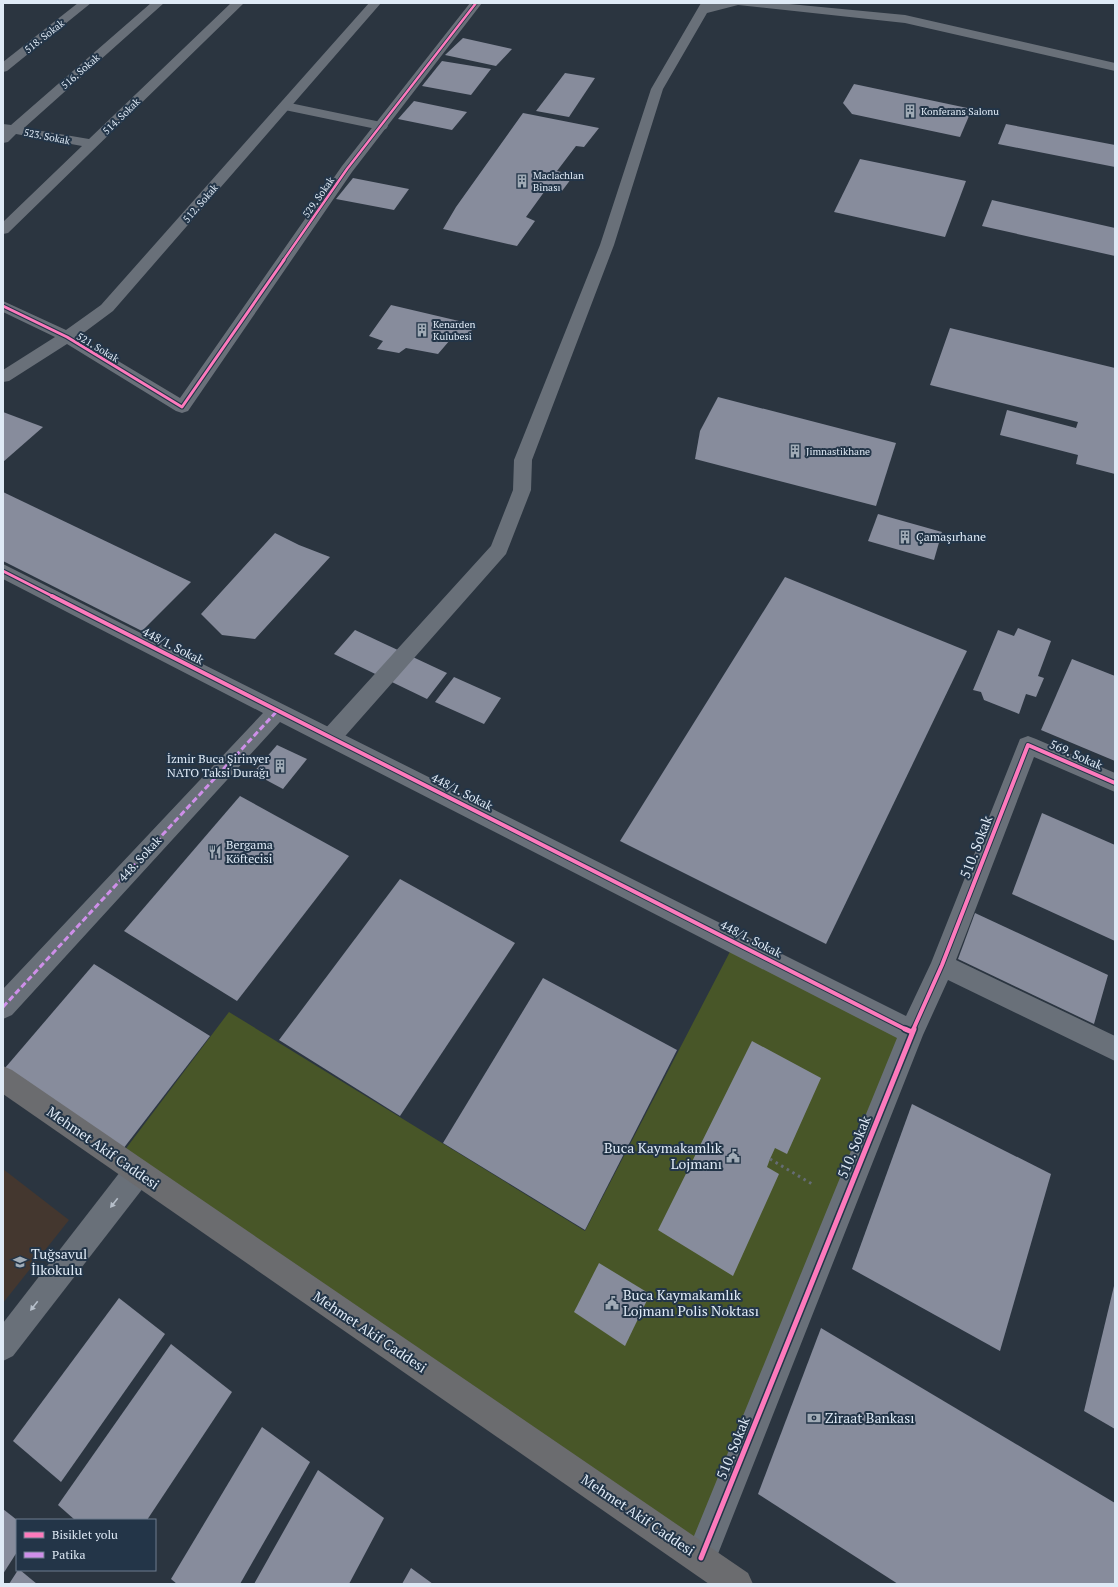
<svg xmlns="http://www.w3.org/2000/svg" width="1118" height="1587" font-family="'PT Serif',serif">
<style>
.education{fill:#44372f}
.green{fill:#485628}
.building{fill:#878c9c}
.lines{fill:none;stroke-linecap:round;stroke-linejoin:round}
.path{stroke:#656c74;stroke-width:3;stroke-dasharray:2.5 4;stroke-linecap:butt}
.lane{fill:#697079;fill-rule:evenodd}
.street{fill:#697079;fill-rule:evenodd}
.primary{fill:#6b6c6f;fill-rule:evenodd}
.quiet{stroke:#ce8fe9;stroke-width:3;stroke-dasharray:6 3;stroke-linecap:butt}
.cycleway-far3-casing{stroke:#233548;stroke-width:4}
.cycleway-far2-casing{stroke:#233548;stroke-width:5}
.cycleway-far1-casing{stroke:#233548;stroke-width:6}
.cycleway-casing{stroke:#233548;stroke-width:8}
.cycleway-far3{stroke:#fd7abc;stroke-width:2.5}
.cycleway-far2{stroke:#fd7abc;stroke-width:3}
.cycleway-far1{stroke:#fd7abc;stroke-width:4}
.cycleway{stroke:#fd7abc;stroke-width:5}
.oneway{fill:#b6bfca}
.labels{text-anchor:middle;stroke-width:4;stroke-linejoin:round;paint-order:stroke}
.far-street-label{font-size:10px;fill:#dfeaf6;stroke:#233548}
.far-poi-label{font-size:10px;fill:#dfeaf6;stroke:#233548;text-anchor:start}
.poi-label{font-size:12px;fill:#dfeaf6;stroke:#233548;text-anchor:start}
.street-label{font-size:12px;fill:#dfeaf6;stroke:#233548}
.near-street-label{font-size:14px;fill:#dfeaf6;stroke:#233548}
.near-poi-label{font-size:14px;fill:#dfeaf6;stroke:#233548;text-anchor:start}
</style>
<rect width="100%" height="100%" fill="#2b3540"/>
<path class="education" d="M 3,1169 L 69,1220 L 3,1303 Z"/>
<path class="green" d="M 735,942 L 912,1032 L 701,1558 L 118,1159 L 229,1012 L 585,1231 Z"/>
<g class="building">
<path d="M 463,38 L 512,49 L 496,66 L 445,55 Z"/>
<path d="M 442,61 L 491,69 L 471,95 L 422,86 Z"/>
<path d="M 565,73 L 595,78 L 569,117 L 536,111 Z"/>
<path d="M 854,84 L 972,109 L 960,137 L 852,114 L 843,103 Z"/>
<path d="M 414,101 L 467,112 L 452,130 L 398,119 Z"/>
<path d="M 523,113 L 599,128 L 584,147 L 576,146 L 557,171 L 574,175 L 562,191 L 547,188 L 526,217 L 535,221 L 517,246 L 443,229 L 456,207 Z"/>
<path d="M 1006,124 L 1115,145 L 1115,167 L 998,144 Z"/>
<path d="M 860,159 L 966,181 L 945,237 L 834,212 Z"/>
<path d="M 353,178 L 409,189 L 394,210 L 336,199 Z"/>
<path d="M 992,200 L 1115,228 L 1115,256 L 982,226 Z"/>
<path d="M 391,305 L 476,325 L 463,341 L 450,340 L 438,354 L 406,348 L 399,353 L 377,349 L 383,341 L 369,336 Z"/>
<path d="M 950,328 L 1115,368 L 1115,474 L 1076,464 L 1078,455 L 1000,435 L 1007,410 L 1076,428 L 1078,422 L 930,385 Z"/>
<path d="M 718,397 L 896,443 L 876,506 L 695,459 L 700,431 Z"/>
<path d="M 3,412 L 43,427 L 3,462 Z"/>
<path d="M 3,492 L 191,582 L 142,631 L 3,561 Z"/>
<path d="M 878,514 L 942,532 L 934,560 L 868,541 Z"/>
<path d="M 275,533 L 299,545 L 330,557 L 255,639 L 222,635 L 201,614 Z"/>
<path d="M 785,577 L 967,651 L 826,944 L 620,841 Z"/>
<path d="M 1018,628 L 1051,641 L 1038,676 L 1044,678 L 1036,697 L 1026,694 L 1019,714 L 984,700 L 981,692 L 973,690 L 998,630 L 1014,636 Z"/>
<path d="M 355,630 L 447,673 L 427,699 L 334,654 Z"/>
<path d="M 1072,659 L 1115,676 L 1115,761 L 1041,730 Z"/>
<path d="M 454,677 L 501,698 L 484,724 L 435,702 Z"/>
<path d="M 277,745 L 307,759 L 283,789 L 253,773 Z"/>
<path d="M 240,796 L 349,856 L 237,1001 L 124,931 Z"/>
<path d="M 1042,813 L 1115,845 L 1115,941 L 1012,894 Z"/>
<path d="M 400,879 L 515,943 L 400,1116 L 279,1040 Z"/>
<path d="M 975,913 L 1108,975 L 1094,1024 L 958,959 Z"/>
<path d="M 94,964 L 210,1036 L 123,1149 L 5,1068 Z"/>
<path d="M 543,978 L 677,1050 L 585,1230 L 443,1143 Z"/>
<path d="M 752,1041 L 821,1078 L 787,1154 L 775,1148 L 770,1159 L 767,1167 L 779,1174 L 733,1276 L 658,1230 Z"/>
<path d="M 912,1104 L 1051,1174 L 1000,1351 L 852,1269 Z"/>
<path d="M 599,1263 L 650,1294 L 625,1346 L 574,1312 Z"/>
<path d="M 1114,1286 L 1115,1286 L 1115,1429 L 1084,1411 Z"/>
<path d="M 119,1298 L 165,1334 L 61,1482 L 13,1441 Z"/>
<path d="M 821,1328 L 1115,1503 L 1115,1584 L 898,1584 L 758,1494 Z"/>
<path d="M 171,1344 L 232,1392 L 147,1520 L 75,1520 L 58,1505 Z"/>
<path d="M 262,1427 L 310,1462 L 240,1584 L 177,1584 L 171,1579 Z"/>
<path d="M 318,1470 L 384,1518 L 349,1584 L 254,1584 Z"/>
<path d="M 3,1509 L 17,1520 L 17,1552 L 3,1574 Z"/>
<path d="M 411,1568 L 433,1584 L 402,1584 Z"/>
<path d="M 18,1570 L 20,1570 L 37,1584 L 9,1584 Z"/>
</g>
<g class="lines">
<path class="path" d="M 770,1159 L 812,1184"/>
<g class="lane">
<path d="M 701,3 L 713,3 L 712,4 L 779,3 L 905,15 L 1115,63 L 1115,71 L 905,23 L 738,5 L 707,13 L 663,89 L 614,245 L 532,460 L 531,490 L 506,554 L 339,743 L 331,746 L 323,743 L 320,737 L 323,731 L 491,546 L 513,490 L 514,460 L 600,245 L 651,89 Z"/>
<path d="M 285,102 L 381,122 L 386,123 L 388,126 L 386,129 L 381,130 L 280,109 L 278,106 Z"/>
</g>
<g class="street">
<path d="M 78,3 L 91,3 L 7,71 L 3,72 L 3,62 Z"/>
<path d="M 151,3 L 164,3 L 24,128 L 89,139 L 231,3 L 244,3 L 8,233 L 3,234 L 3,222 L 82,146 L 16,134 L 8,142 L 3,143 L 3,124 L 11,125 Z"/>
<path d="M 369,3 L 381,3 L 113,311 L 78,337 L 180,398 L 342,166 L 470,3 L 482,3 L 352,172 L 188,411 L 182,413 L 176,411 L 67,344 L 9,381 L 3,382 L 3,370 L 55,337 L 3,312 L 3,301 L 66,330 L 101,305 Z"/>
<path d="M 3,564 L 906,1016 L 931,963 L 1020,739 L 1028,736 L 1036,739 L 1115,773 L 1115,792 L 1034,757 L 956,960 L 1115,1036 L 1115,1061 L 948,980 L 923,1035 L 712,1569 L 701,1574 L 690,1569 L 685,1558 L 897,1038 L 280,722 L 12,1015 L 3,1019 L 3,989 L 263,713 L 3,579 Z"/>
<path d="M 137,1160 L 147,1163 L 150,1173 L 147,1183 L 13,1356 L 3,1361 L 3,1323 L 127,1163 Z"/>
</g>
<path class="primary" d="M 3,1066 L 12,1070 L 748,1573 L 753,1584 L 709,1584 L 3,1094 Z"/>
<path class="quiet" d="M 3,1007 L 278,710"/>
<g class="cycleway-far3-casing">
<path id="cycleway-far3" d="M 283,261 L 347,169 L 476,3"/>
</g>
<g class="cycleway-far2-casing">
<g id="cycleway-far2">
<path d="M 3,306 L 67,337 L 182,407 L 284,260"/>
<path d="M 3,571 L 54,597"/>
</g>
</g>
<g class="cycleway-far1-casing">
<g id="cycleway-far1">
<path d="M 52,596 L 907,1030"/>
<path d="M 913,1030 L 942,965 L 1028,745 L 1115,783"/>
</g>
</g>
<g class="cycleway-casing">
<g id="cycleway">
<path d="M 905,1029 L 912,1032"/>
<path d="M 701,1558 L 914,1029"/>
</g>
</g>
<use href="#cycleway-far3" class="cycleway-far3"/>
<use href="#cycleway-far2" class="cycleway-far2"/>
<use href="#cycleway-far1" class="cycleway-far1"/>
<use href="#cycleway" class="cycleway"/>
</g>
<defs><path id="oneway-solid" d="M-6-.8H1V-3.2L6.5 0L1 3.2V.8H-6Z"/></defs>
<g class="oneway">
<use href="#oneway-solid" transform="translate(114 1203) rotate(128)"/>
<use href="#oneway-solid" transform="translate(34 1306) rotate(128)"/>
</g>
<defs>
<g id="building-bare" transform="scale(1.08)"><path d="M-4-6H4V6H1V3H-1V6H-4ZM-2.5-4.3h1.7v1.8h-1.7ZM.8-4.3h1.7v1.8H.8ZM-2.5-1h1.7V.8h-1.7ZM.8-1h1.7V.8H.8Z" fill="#a0abb6" stroke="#233548" stroke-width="2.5" paint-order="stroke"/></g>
<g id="restaurant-bare" transform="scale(1.08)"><path d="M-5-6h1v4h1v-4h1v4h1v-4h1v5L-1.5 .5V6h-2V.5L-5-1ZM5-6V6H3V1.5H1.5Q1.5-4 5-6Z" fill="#a0abb6" stroke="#233548" stroke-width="2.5" paint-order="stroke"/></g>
<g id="civic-bare" transform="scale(1.08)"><path d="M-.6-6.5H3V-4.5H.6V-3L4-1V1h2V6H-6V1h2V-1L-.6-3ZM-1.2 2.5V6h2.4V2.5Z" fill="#a0abb6" stroke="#233548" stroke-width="2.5" paint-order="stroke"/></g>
<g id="school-bare" transform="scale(1.08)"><path d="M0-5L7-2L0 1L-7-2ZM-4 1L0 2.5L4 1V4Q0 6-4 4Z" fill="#a0abb6" stroke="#233548" stroke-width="2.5" paint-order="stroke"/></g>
<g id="bank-bare" transform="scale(1.08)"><path d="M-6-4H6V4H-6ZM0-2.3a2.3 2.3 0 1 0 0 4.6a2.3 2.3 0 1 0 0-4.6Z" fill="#a0abb6" stroke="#233548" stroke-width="2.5" paint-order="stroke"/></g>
</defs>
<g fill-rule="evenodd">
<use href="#building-bare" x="910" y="111"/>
<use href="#building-bare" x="522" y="181"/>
<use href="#building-bare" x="422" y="330"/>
<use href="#building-bare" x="795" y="451"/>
<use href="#building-bare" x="905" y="537"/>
<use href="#building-bare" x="280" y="766"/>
<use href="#restaurant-bare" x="215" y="852"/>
<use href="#civic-bare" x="733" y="1156"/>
<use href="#school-bare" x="20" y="1262"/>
<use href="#civic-bare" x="612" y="1303"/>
<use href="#bank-bare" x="814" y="1418"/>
</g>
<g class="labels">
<g class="far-street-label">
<text transform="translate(44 36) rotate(-38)" y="4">518. Sokak</text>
<text transform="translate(80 71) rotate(-41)" y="4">516. Sokak</text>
<text transform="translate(121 116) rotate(-44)" y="4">514. Sokak</text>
<text transform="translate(47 136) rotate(11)" y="4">523. Sokak</text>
<text transform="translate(318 197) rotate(-55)" y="4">529. Sokak</text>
<text transform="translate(200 203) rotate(-49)" y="4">512. Sokak</text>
<text transform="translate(98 347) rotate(31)" y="4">521. Sokak</text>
</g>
<g class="far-poi-label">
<text x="921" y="115">Konferans Salonu</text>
<text x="533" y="179">Maclachlan<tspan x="533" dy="12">Binası</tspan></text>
<text x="433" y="328">Kenarden<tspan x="433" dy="12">Kulubesi</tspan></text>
<text x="806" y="455">Jimnastikhane</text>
</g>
<g class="poi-label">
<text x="916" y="541">Çamaşırhane</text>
<text x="269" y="763" text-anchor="end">İzmir Buca Şirinyer<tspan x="269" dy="14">NATO Taksi Durağı</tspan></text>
<text x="226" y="849">Bergama<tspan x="226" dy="14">Köftecisi</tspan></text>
</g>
<g class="street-label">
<text transform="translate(173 646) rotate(27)" y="4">448/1. Sokak</text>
<text transform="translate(1076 755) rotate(24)" y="4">569. Sokak</text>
<text transform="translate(462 792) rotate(27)" y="4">448/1. Sokak</text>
<text transform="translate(140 859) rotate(-47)" y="4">448. Sokak</text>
<text transform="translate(751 939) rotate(27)" y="4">448/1. Sokak</text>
</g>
<g class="near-street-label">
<text transform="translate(976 847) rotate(-69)" y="5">510. Sokak</text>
<text transform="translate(854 1147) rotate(-68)" y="5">510. Sokak</text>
<text transform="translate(103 1148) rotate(35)" y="5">Mehmet Akif Caddesi</text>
<text transform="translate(370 1332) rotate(34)" y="5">Mehmet Akif Caddesi</text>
<text transform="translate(733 1448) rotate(-68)" y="5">510. Sokak</text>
<text transform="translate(638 1515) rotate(34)" y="5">Mehmet Akif Caddesi</text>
</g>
<g class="near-poi-label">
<text x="722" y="1153" text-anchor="end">Buca Kaymakamlık<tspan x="722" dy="16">Lojmanı</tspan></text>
<text x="31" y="1259">Tuğsavul<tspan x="31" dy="16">İlkokulu</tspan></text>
<text x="623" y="1300">Buca Kaymakamlık<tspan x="623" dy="16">Lojmanı Polis Noktası</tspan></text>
<text x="825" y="1423">Ziraat Bankası</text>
</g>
</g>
<rect width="1118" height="1587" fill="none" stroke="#dfeaf6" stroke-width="8"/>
<rect x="16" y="1519" width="140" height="52" fill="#233548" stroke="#6e7d8e"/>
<rect x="24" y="1532" width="20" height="6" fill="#fd7abc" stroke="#6e7d8e"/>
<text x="52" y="1539" font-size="12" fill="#dfeaf6">Bisiklet yolu</text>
<rect x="24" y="1552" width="20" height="6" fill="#ce8fe9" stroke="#6e7d8e"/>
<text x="52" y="1559" font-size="12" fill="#dfeaf6">Patika</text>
</svg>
